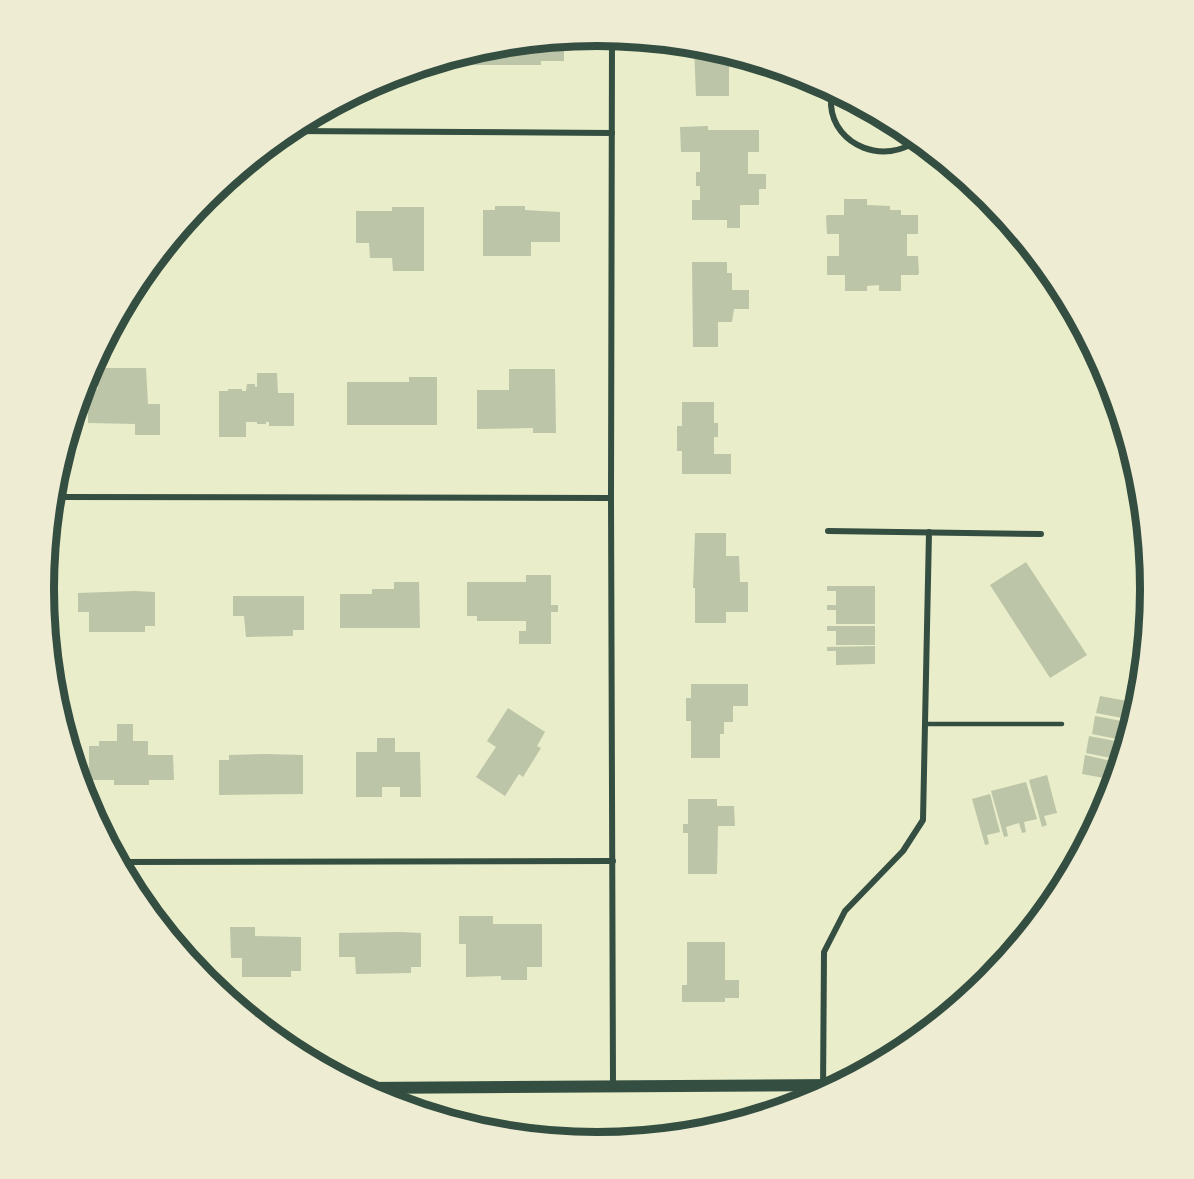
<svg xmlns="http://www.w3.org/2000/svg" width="1194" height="1179" font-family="'PT Sans',sans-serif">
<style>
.building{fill:#bcc5a7}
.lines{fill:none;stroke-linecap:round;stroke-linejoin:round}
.service{stroke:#344e41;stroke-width:4.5}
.minor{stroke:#344e41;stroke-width:6}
.secondary{stroke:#344e41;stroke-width:12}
.rim{fill:none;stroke:#344e41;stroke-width:8}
</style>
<rect width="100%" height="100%" fill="#e9edc9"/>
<g class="building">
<path d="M 564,39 L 564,61 L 541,61 L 541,65 L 472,65 L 472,52 L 489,47 Z"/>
<path d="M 694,46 L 705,47 L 736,56 L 736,65 L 729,66 L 729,96 L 696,96 Z"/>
<path d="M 708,126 L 708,130 L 759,130 L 759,152 L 748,152 L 748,174 L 766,174 L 766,189 L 759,189 L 759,205 L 740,205 L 740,228 L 727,228 L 727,220 L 692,220 L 692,200 L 700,200 L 700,186 L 696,186 L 696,172 L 700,172 L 700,152 L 681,152 L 680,127 Z"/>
<path d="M 844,199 L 867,199 L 867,205 L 890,206 L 890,210 L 901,210 L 901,215 L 918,215 L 918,234 L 907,234 L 907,256 L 918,256 L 919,273 L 918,275 L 901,275 L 901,291 L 879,291 L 879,285 L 867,286 L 867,291 L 845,291 L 845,275 L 827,275 L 827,256 L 839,256 L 839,234 L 827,234 L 826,217 L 827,215 L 844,215 Z"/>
<path d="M 495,206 L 525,206 L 525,210 L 560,212 L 560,242 L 531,242 L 531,256 L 483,256 L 483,210 L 495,210 Z"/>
<path d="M 392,207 L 424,207 L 424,271 L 393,271 L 392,258 L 370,258 L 369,243 L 356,243 L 356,211 L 392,211 Z"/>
<path d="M 692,262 L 727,262 L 727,273 L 732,273 L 732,290 L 749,290 L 749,309 L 734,309 L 732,322 L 718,322 L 718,347 L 693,347 Z"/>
<path d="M 98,368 L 146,368 L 148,404 L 160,404 L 160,435 L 135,435 L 135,424 L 88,423 L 88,389 L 98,389 Z"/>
<path d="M 509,369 L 555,369 L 556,433 L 533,433 L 533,428 L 477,429 L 477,390 L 509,390 Z"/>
<path d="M 257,373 L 277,373 L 278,393 L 294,393 L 294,426 L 269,426 L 269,422 L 266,422 L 266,424 L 257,424 L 257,422 L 246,422 L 246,437 L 219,437 L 219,391 L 228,391 L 228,389 L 242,389 L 242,391 L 246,391 L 247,384 L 255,384 L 255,387 L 257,387 Z"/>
<path d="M 409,377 L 437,377 L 437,425 L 347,425 L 347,382 L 409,382 Z"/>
<path d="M 682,402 L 714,402 L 714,423 L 718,423 L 718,437 L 714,437 L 714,454 L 731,454 L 731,474 L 682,474 L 682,451 L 677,451 L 677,426 L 682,426 Z"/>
<path d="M 695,533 L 726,533 L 726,556 L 739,556 L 740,582 L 748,582 L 748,612 L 726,612 L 726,623 L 695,623 L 695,588 L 693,588 Z"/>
<path d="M 1026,562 L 1087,655 L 1050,678 L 990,585 Z"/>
<path d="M 526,575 L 551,575 L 551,605 L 558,605 L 558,612 L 551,612 L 551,644 L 519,644 L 519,631 L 526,631 L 526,621 L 477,621 L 477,616 L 467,616 L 467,582 L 526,582 Z"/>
<path d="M 394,582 L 419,582 L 420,628 L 340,628 L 340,594 L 372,594 L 372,589 L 394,589 Z"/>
<path d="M 827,586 L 875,586 L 875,624 L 836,624 L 836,610 L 827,610 L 827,605 L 836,605 L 836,591 L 827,591 Z"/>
<path d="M 135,591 L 155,592 L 155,626 L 145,626 L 145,632 L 89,632 L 89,612 L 78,612 L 78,593 Z"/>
<path d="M 233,596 L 304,596 L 304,630 L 293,630 L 293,636 L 246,637 L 244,616 L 233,616 Z"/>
<path d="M 827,626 L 875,626 L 875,645 L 836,645 L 836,631 L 827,631 Z"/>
<path d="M 875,646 L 875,664 L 836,665 L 836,651 L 827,651 L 827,647 Z"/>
<path d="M 691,684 L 748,684 L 748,706 L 733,706 L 733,722 L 724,722 L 724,734 L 720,734 L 720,758 L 691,758 L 691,721 L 686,721 L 686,698 L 691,698 Z"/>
<path d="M 1100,696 L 1138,703 L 1133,720 L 1096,713 Z"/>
<path d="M 508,708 L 545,732 L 537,746 L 541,748 L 523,777 L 519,774 L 505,796 L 476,777 L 496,747 L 487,741 Z"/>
<path d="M 1095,716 L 1132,723 L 1127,741 L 1092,734 Z"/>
<path d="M 117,724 L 133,724 L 133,741 L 148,741 L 148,755 L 173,755 L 174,780 L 149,780 L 149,785 L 114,785 L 114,780 L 89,780 L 89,746 L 99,746 L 99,741 L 117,741 Z"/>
<path d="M 1089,736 L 1126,743 L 1121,760 L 1086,753 Z"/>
<path d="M 377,738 L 395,738 L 395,752 L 420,752 L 421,797 L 400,797 L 400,787 L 382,787 L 382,797 L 356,797 L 356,752 L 377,752 Z"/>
<path d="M 265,754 L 303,755 L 303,794 L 219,795 L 219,760 L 229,760 L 229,755 Z"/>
<path d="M 1085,755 L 1120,763 L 1115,780 L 1082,774 Z"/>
<path d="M 1047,775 L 1057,813 L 1044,816 L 1047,825 L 1042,827 L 1029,780 Z"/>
<path d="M 1026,782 L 1037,819 L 1024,822 L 1026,832 L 1022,833 L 1019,823 L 1006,827 L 1008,836 L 1004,837 L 991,791 Z"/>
<path d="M 990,794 L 1000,832 L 987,835 L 989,844 L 985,845 L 972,799 Z"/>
<path d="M 688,799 L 717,799 L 717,806 L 734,806 L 735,826 L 718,826 L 717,874 L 688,874 L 688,833 L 683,833 L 683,824 L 688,824 Z"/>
<path d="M 459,916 L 493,916 L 493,924 L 542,924 L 542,967 L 527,967 L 527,980 L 501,980 L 501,976 L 466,977 L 466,944 L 459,944 Z"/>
<path d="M 230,927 L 255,927 L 255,936 L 301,937 L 301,971 L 291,971 L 291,977 L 242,977 L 242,958 L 231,958 Z"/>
<path d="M 400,932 L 421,933 L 421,967 L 411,967 L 411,973 L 356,974 L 355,957 L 339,957 L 339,933 Z"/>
<path d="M 687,942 L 725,942 L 725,980 L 739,980 L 739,998 L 725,998 L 725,1002 L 682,1002 L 682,985 L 687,985 Z"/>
</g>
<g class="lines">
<path class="service" d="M 925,724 L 1062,724"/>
<g class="minor">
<path d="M 612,37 L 611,498 L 613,1087"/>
<path d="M 832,91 C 832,95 831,100 831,105 C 834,147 886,165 917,140"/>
<path d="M 287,131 L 612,133"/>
<path d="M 53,497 L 611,498"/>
<path d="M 828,531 L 1041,534"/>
<path d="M 118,862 L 613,861"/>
<path d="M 823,1093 L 824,952 L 845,911 L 903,851 L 923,820 L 929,532"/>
</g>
<path class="secondary" d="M 361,1088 L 838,1085"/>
</g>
<path d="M0 0H1194V1179H0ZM54 589a543 543 0 1 1 1086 0a543 543 0 1 1-1086 0Z" fill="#eeecd3" fill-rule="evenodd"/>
<path class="rim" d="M54 589a543 543 0 1 1 1086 0a543 543 0 1 1-1086 0Z"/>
</svg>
